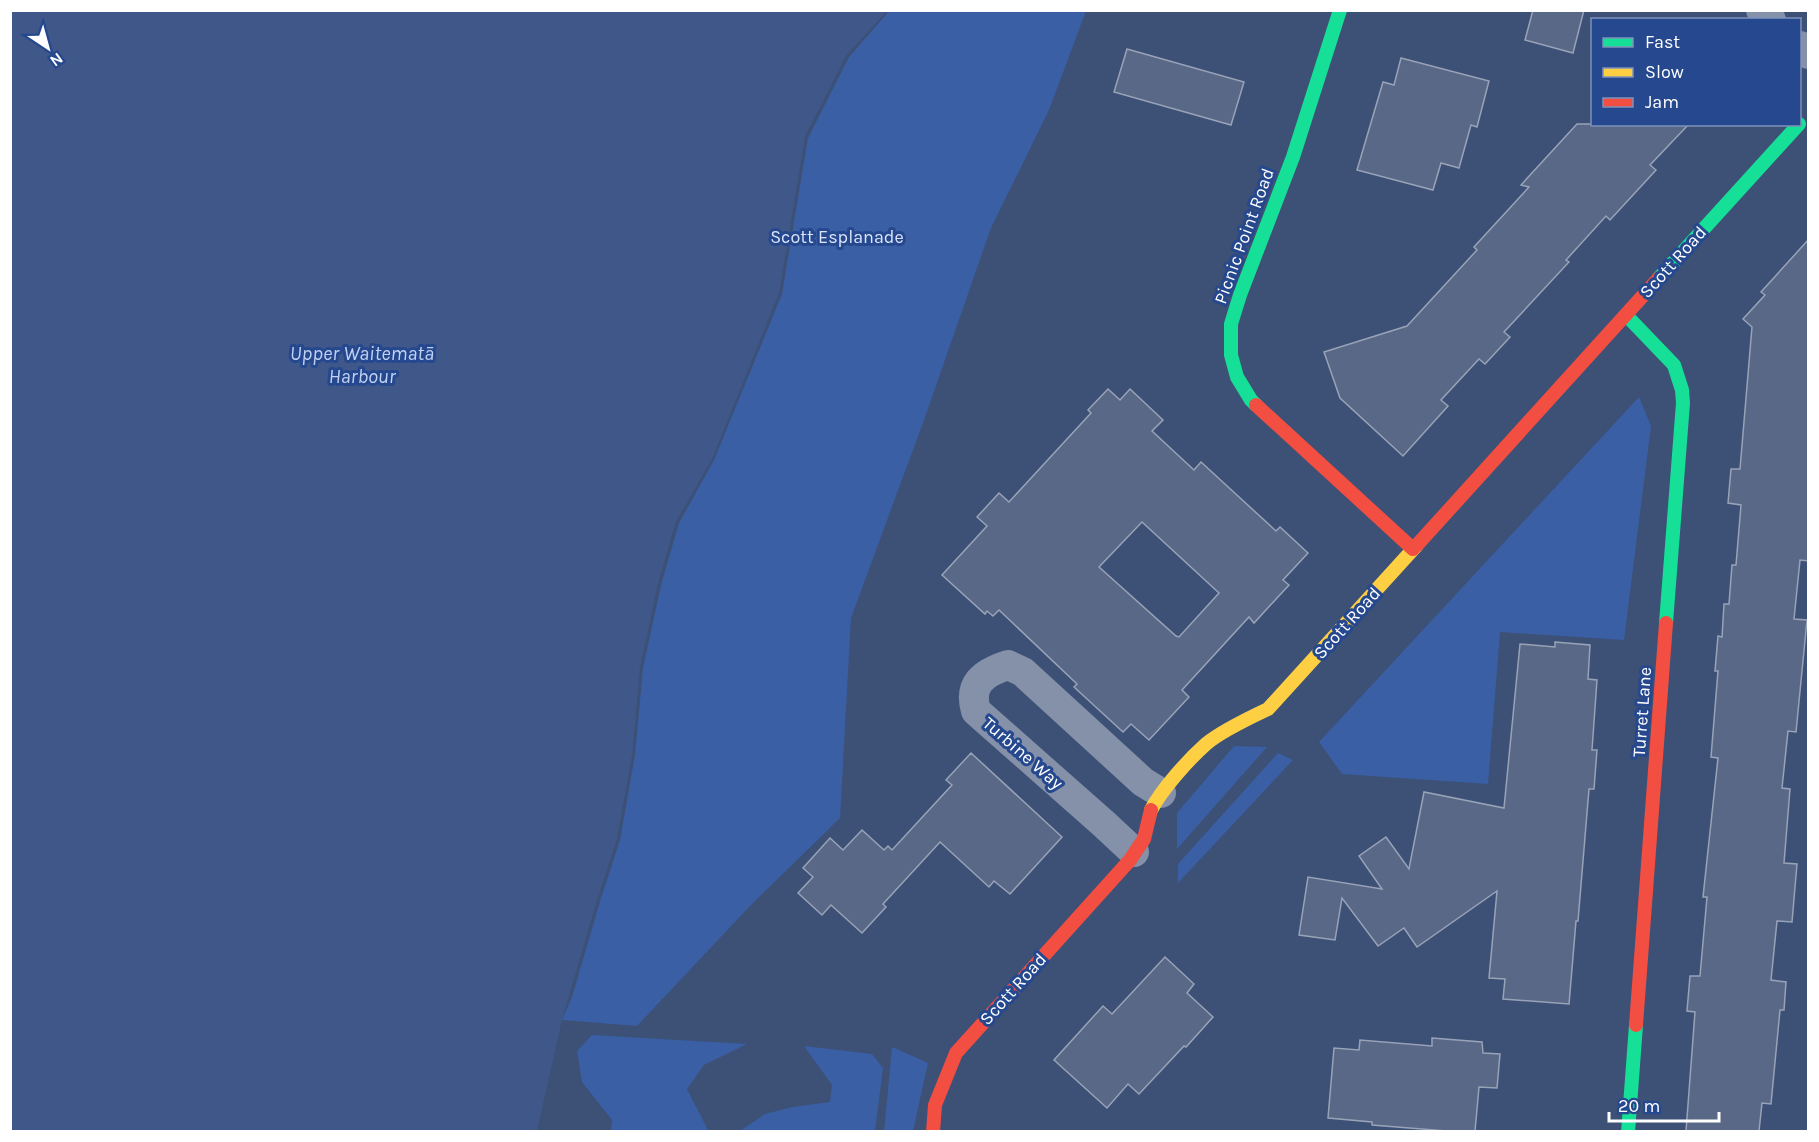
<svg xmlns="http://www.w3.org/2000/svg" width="1819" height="1142" font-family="Karla,sans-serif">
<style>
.green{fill:#3a5fa4}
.water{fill:#3f5789}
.pier{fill:#3d5076}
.building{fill:#586886;stroke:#99a3b8;stroke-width:1.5;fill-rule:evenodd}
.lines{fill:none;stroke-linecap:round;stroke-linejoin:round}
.street{stroke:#8491a9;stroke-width:30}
.fast{stroke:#16e098;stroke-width:14}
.slow{stroke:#ffcf43;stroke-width:14}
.jam{stroke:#f24e42;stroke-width:14}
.labels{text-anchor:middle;stroke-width:6;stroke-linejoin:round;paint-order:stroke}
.street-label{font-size:18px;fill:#fff;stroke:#25488e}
.park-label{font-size:18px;fill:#dae4f8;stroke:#25488e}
.water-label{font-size:20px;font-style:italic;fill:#c1d2f2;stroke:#25488e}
</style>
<rect width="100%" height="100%" fill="#3d5076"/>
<g class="green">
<path d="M 887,11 L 1086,11 L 1049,110 L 991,228 L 924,420 L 851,618 L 840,818 L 751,905 L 637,1026 L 562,1020 L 598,897 L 640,668 L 658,584 L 805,137 L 846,56 Z"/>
<path d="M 1639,397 L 1651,426 L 1624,640 L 1500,632 L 1488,784 L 1342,774 L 1319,742 Z"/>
<path d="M 1234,746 L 1267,747 L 1177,849 L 1177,813 Z"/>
<path d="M 1278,753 L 1293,760 L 1178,883 L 1178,864 Z"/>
<path d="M 592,1035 L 747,1044 L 704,1065 L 687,1089 L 708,1130 L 714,1131 L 611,1131 L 612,1120 L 582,1082 L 577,1051 Z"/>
<path d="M 804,1046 L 872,1054 L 883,1068 L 875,1131 L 740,1131 L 765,1114 L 793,1107 L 830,1102 L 832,1085 Z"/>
<path d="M 892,1047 L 928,1063 L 913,1131 L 884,1132 Z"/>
</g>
<path class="water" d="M 10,11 L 887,11 L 846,56 L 805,137 L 779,293 L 712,459 L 676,522 L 658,584 L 640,668 L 632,755 L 617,839 L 598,897 L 562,1020 L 537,1131 L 11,1131 Z"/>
<path class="pier" d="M 890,10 L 849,57 L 808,138 L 782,294 L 714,460 L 679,523 L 661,585 L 643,668 L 635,755 L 620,840 L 601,898 L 572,997 L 562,1020 L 598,897 L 617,839 L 632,755 L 640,668 L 658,584 L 676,522 L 712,459 L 779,293 L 805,137 L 846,56 L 887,11 Z"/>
<g class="building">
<path d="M 1533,10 L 1584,10 L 1573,53 L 1525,40 Z"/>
<path d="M 1127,49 L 1244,82 L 1231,125 L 1114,92 Z"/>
<path d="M 1401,58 L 1489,81 L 1477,127 L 1471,125 L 1459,168 L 1441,163 L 1433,190 L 1357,170 L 1383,82 L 1394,85 Z"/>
<path d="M 1577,124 L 1689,124 L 1650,165 L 1656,170 L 1610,220 L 1606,216 L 1566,260 L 1569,262 L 1504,332 L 1510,337 L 1485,364 L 1479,359 L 1441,400 L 1448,406 L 1403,456 L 1340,398 L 1324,352 L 1407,326 L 1477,250 L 1474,247 L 1529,187 L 1521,185 Z"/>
<path d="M 1809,239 L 1809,561 L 1800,560 L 1794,619 L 1807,620 L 1796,732 L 1788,731 L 1782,788 L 1790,789 L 1784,863 L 1797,864 L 1792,922 L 1777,921 L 1771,980 L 1786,982 L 1784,1010 L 1780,1010 L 1771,1104 L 1762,1103 L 1759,1131 L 1686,1131 L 1695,1012 L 1687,1011 L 1690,976 L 1700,976 L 1707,897 L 1703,897 L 1718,758 L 1711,757 L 1718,671 L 1715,671 L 1718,636 L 1722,637 L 1724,604 L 1729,604 L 1732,565 L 1736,565 L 1741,505 L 1728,503 L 1731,469 L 1740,469 L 1752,327 L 1743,319 L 1765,295 L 1761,292 Z"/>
<path d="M 1108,389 L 1120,400 L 1130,389 L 1163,420 L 1152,431 L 1194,470 L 1201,462 L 1276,531 L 1280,527 L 1308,553 L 1283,580 L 1289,585 L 1254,623 L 1249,617 L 1182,690 L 1189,697 L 1149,740 L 1131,724 L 1123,732 L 1074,687 L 1077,684 L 999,610 L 993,616 L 987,611 L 985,614 L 942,575 L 987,526 L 977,517 L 999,493 L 1009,502 L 1091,413 L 1088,410 ZM 1142,522 L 1219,593 L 1179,637 L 1176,636 L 1099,567 Z"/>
<path d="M 1555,642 L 1590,645 L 1588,679 L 1597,680 L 1592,750 L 1597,750 L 1594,789 L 1589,789 L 1578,921 L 1576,921 L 1569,1004 L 1503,999 L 1505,979 L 1489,978 L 1497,891 L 1417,947 L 1404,928 L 1378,946 L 1342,898 L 1335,940 L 1299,935 L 1308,877 L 1382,889 L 1359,856 L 1386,837 L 1409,869 L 1424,792 L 1504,808 L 1520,644 L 1555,647 Z"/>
<path d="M 971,753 L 1062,837 L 1010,894 L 994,881 L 989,887 L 940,842 L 883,904 L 886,907 L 862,933 L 831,905 L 822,915 L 798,893 L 813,877 L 803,868 L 830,838 L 843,850 L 862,830 L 884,850 L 888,846 L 892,850 L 952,785 L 946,780 Z"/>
<path d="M 1165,957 L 1194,984 L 1187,993 L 1213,1017 L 1186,1047 L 1184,1046 L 1139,1094 L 1128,1084 L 1107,1108 L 1054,1060 L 1103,1006 L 1112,1014 Z"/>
<path d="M 1432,1038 L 1482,1042 L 1483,1053 L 1500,1054 L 1497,1088 L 1479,1087 L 1475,1131 L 1447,1131 L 1372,1125 L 1372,1122 L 1328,1118 L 1334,1048 L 1359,1050 L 1360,1040 L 1432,1046 Z"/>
</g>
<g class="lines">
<g class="street">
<path d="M 1761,10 L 1771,20"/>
<path d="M 1800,46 L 1808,54"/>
<path d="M 1134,852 L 1104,824 L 976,711 C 968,684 983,673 1008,665 L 1023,672 L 1143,782 L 1161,793"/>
</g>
<g class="fast">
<path d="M 1659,278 L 1799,124"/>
<path d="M 1626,315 L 1674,365 L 1682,390 L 1683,403 L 1666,623"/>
<path d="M 1256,405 L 1251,400 L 1237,377 L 1231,355 L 1231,324 L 1240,295 L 1293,157 L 1340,10"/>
<path d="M 1628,1132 L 1636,1025"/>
</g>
<path class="slow" d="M 1151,810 C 1162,789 1188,760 1206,744 C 1220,732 1251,717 1268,709 L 1417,545"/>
<g class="jam">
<path d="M 1256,405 L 1413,549"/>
<path d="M 1417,545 L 1659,278"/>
<path d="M 1636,1025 L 1666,623"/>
<path d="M 933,1132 L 935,1105 L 956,1053 L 1130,860 L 1144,839 L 1151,810"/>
</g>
</g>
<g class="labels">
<g class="street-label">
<text transform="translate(1244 236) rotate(-70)" y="6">Picnic Point Road</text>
<text transform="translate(1673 262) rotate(-48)" y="6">Scott Road</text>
<text transform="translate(1347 623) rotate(-48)" y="6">Scott Road</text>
<text transform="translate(1642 712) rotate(-86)" y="6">Turret Lane</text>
<text transform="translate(1023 753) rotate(41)" y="6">Turbine Way</text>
<text transform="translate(1013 989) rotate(-48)" y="6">Scott Road</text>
</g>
<g class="park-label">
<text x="837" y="243">Scott Esplanade</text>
</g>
<g class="water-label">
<text x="362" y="360">Upper Waitematā<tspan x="362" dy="23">Harbour</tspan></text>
</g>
</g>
<rect width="1819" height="1142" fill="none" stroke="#ffffff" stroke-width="24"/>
<rect x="1591" y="18" width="210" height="108" fill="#25488e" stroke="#7c91bb" stroke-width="1.5"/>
<rect x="1603" y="38" width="30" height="9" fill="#16e098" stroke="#7c91bb" stroke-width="1.5"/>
<text x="1645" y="48" font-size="18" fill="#ffffff">Fast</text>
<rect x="1603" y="68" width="30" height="9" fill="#ffcf43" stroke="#7c91bb" stroke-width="1.5"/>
<text x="1645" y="78" font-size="18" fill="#ffffff">Slow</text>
<rect x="1603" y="98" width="30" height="9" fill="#f24e42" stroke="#7c91bb" stroke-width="1.5"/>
<text x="1645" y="108" font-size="18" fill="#ffffff">Jam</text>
<g transform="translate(48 48) rotate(144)" stroke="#25488e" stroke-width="4.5" paint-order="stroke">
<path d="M0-4.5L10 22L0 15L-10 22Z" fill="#ffffff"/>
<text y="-9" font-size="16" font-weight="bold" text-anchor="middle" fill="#ffffff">N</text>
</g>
<path d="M1609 1112v9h110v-9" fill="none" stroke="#ffffff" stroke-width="3"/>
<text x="1618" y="1112" font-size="18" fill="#ffffff" stroke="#25488e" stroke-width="4.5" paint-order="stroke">20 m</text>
</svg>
